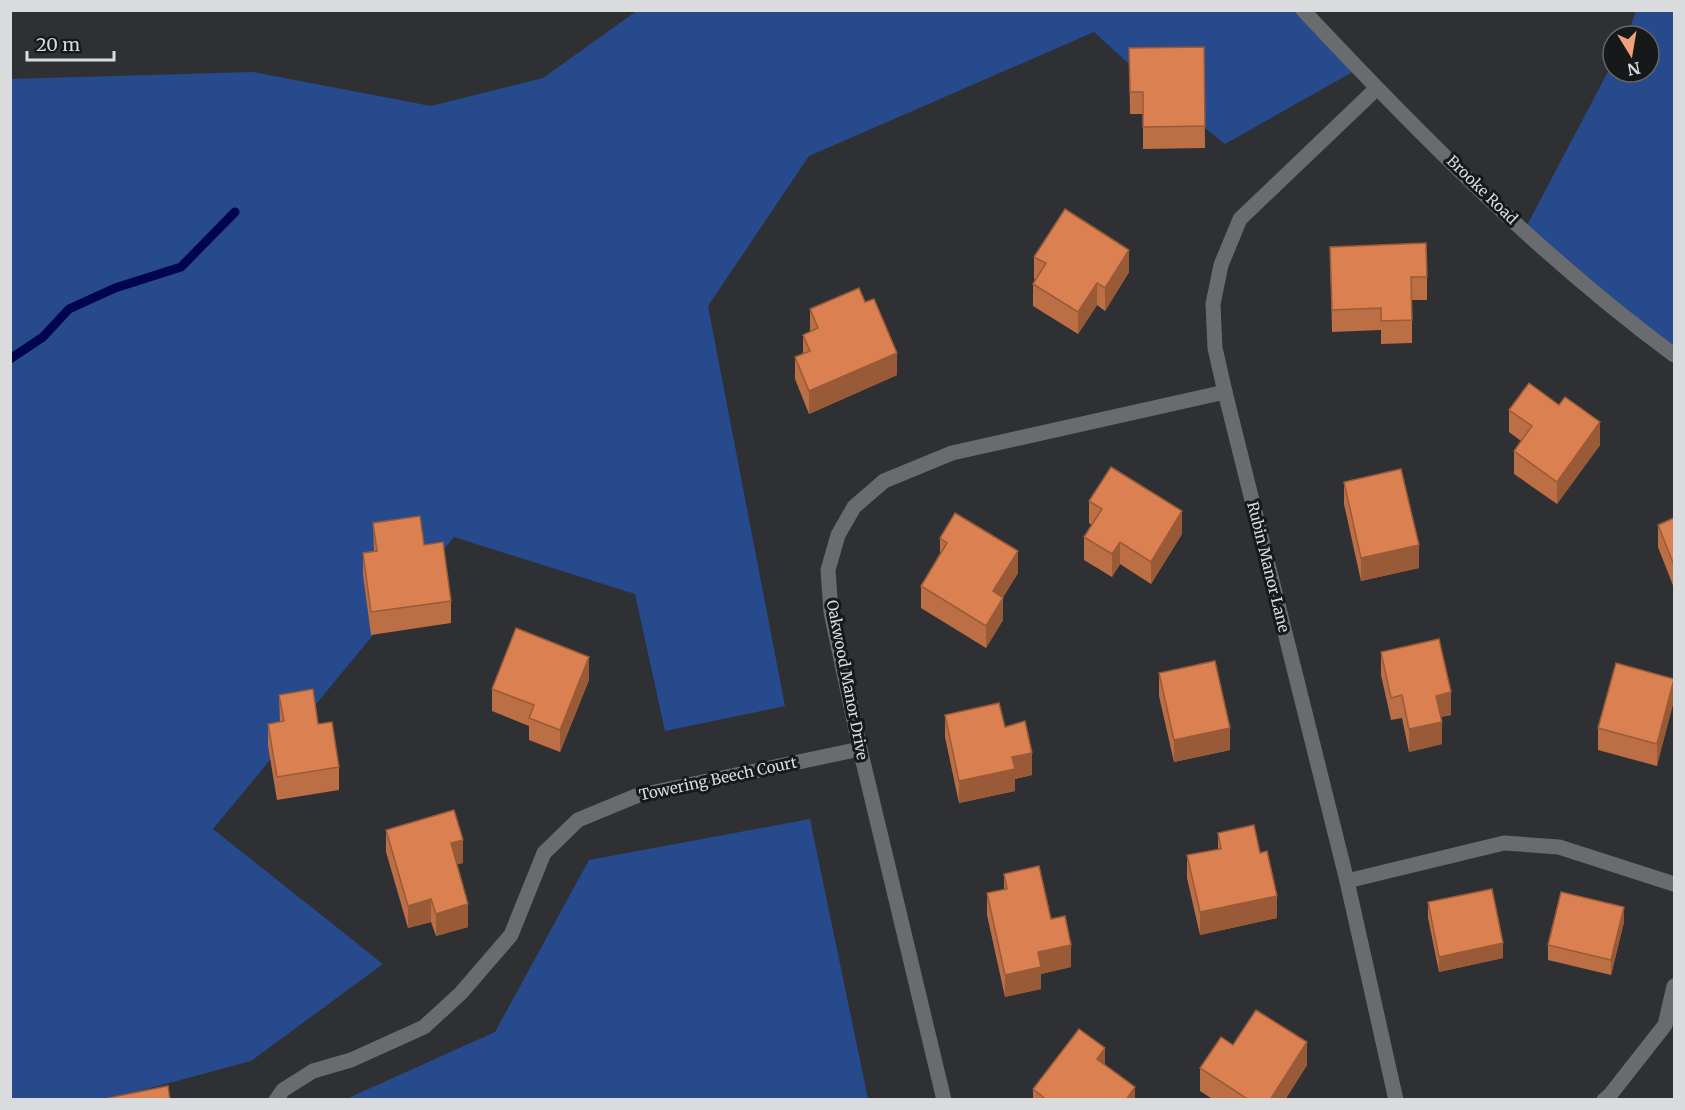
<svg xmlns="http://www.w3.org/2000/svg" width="1685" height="1110" font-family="Merriweather,serif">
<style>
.green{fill:#274a8c}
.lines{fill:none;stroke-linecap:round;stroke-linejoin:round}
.stream{stroke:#00054e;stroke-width:9}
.minor{stroke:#696b6e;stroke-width:15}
.wall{fill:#bc6e45}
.shaded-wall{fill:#995a38}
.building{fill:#db8050;stroke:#995a38;stroke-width:1.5}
.labels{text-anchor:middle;stroke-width:6;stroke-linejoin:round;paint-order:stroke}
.street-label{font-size:15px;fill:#dadbdd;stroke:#171819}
</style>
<rect width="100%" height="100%" fill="#2e3033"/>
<g class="green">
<path d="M 638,10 L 1303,11 L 1358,69 L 1225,144 L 1162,94 L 1094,32 L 809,156 L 708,306 L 785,706 L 665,731 L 635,594 L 454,537 L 213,829 L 383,964 L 251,1061 L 106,1100 L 11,1099 L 10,79 L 253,72 L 431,106 L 543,78 Z"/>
<path d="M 1636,11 L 1674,11 L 1674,353 L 1524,231 L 1613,62 L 1613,72 L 1649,72 L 1649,36 L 1627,36 Z"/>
<path d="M 810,819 L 868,1099 L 346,1099 L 495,1032 L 589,860 Z"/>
</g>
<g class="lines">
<path class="stream" d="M 10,359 L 43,337 L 69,309 L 115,288 L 181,267 L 235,212"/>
<g class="minor">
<path d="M 1303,10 C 1417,132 1540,256 1674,355"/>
<path d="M 1376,89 L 1240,219 L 1221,265 L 1213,304 L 1215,348 L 1225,392 L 1347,881 L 1396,1100"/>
<path d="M 1347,881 L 1504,843 L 1559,847 L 1674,884"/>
<path d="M 276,1100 L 283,1090 L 313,1071 L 351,1060 L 424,1027 L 461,993 L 511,935 L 544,853 L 578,820 L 636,796 L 860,749"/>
<path d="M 944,1100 L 860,749 L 831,612 L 828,570 L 838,535 L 854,507 L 884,481 L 952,453 L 1225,392"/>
<path d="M 1604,1100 L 1610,1095 L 1665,1025 L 1674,986"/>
</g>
</g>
<g class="wall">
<path d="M 1204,47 L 1205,148 L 1143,149 L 1143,114 L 1130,114 L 1129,48 Z"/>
<path d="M 1330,247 L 1427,277 L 1427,300 L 1412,300 L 1412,343 L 1381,344 L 1381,330 L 1332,332 Z"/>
<path d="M 1034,257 L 1129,272 L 1105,311 L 1097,305 L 1078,334 L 1033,306 L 1033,284 L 1035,280 L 1034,279 Z"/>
<path d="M 810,309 L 897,375 L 809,414 L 795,379 L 795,357 L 803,353 L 803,335 L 810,332 Z"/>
<path d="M 1509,410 L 1600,445 L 1557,504 L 1514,474 L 1514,451 L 1521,441 L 1509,432 Z"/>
<path d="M 1344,482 L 1419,568 L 1361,581 L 1344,504 Z"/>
<path d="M 1089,501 L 1182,534 L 1151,584 L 1120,564 L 1112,577 L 1084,560 L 1084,537 L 1092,525 L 1089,523 Z"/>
<path d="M 1674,518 L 1674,588 L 1658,547 L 1658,525 Z"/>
<path d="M 373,523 L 424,545 L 451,601 L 451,623 L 371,635 L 363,575 L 363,553 L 374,551 Z"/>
<path d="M 940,538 L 1018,573 L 1003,597 L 1003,620 L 986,648 L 921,608 L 921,586 L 940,554 Z"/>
<path d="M 1381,652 L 1451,715 L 1441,717 L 1442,744 L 1409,752 L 1402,718 L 1391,720 L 1381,675 Z"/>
<path d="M 1159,673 L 1230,750 L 1174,762 L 1159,696 Z"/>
<path d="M 1674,679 L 1657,766 L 1598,750 L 1598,728 Z"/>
<path d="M 589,680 L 560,752 L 529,740 L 529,726 L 492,711 L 492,689 Z"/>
<path d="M 279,695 L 318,724 L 339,767 L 339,790 L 277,800 L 268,746 L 268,724 L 280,722 Z"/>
<path d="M 945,715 L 1005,727 L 1032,775 L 1015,779 L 1015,791 L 959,803 L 945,737 Z"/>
<path d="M 386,830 L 463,863 L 457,864 L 468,927 L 436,936 L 431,922 L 408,928 L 386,852 Z"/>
<path d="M 1218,833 L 1260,853 L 1277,918 L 1200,935 L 1187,878 L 1187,855 L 1218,849 Z"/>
<path d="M 1004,874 L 1051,919 L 1071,967 L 1041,974 L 1041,989 L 1005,997 L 987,915 L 987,893 L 1004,889 Z"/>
<path d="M 1428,902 L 1503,958 L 1439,972 L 1428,918 Z"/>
<path d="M 1624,922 L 1611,975 L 1548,960 L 1548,945 Z"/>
<path d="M 1233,1045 L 1307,1065 L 1285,1100 L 1214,1100 L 1200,1091 L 1200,1068 Z"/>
<path d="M 1105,1065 L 1135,1100 L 1033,1100 L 1033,1089 Z"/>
</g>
<g class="shaded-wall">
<path d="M 1129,250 L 1129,272 L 1105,311 L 1105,288 Z"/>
<path d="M 1097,283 L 1097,305 L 1078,334 L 1078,312 Z"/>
<path d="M 897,353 L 897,375 L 809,414 L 809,391 Z"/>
<path d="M 1600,422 L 1600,445 L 1557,504 L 1557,482 Z"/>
<path d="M 1182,511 L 1182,534 L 1151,584 L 1151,562 Z"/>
<path d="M 1120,542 L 1120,564 L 1112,577 L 1112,554 Z"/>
<path d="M 1419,545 L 1419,568 L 1361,581 L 1361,558 Z"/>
<path d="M 1018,551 L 1018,573 L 993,614 L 993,591 Z"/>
<path d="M 1003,598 L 1003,620 L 986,648 L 986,626 Z"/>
<path d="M 589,657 L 589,680 L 560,752 L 560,730 Z"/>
<path d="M 1674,679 L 1674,701 L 1657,766 L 1657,744 Z"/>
<path d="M 1451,692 L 1451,715 L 1436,718 L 1436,696 Z"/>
<path d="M 1442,722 L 1442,744 L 1409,752 L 1409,729 Z"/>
<path d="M 1230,728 L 1230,750 L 1174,762 L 1174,740 Z"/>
<path d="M 1032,753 L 1032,775 L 1015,779 L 1015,791 L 959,803 L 959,781 L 1012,757 Z"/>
<path d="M 463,840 L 463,863 L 451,866 L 451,843 Z"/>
<path d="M 1277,896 L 1277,918 L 1200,935 L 1200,912 Z"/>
<path d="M 431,899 L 431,922 L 408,928 L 408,906 Z"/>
<path d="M 468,904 L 468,927 L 436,936 L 436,914 Z"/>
<path d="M 1624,907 L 1624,922 L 1611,975 L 1611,960 Z"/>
<path d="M 1503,943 L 1503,958 L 1439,972 L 1439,957 Z"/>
<path d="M 1071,945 L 1071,967 L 1041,974 L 1041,989 L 1005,997 L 1005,975 L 1038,952 Z"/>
<path d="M 1307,1042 L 1307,1065 L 1285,1100 L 1270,1100 Z"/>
<path d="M 1105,1048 L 1105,1071 L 1097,1059 Z"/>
<path d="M 1135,1087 L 1135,1100 L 1126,1100 Z"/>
</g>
<g class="building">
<path d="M 1204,47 L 1205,126 L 1143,127 L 1143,92 L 1130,92 L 1129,48 Z"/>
<path d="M 1065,209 L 1129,250 L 1105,288 L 1097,283 L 1078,312 L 1033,284 L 1046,263 L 1034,257 Z"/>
<path d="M 1426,243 L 1427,277 L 1411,277 L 1412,320 L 1381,321 L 1381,308 L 1332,310 L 1330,247 Z"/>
<path d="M 859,288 L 865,302 L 874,299 L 897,353 L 809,391 L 795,357 L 810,351 L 803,335 L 818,328 L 810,309 Z"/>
<path d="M 1529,383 L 1559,405 L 1565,397 L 1600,422 L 1557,482 L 1514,451 L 1532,426 L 1509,410 Z"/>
<path d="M 1111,467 L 1182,511 L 1151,562 L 1120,542 L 1112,554 L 1084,537 L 1102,509 L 1089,501 Z"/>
<path d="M 1401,469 L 1419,545 L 1361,558 L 1344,482 Z"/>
<path d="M 955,513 L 1018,551 L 993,591 L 1003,598 L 986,626 L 921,586 L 947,543 L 940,538 Z"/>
<path d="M 420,516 L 424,545 L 443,542 L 451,601 L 371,612 L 363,553 L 377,551 L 373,523 Z"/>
<path d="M 1674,518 L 1674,565 L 1658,525 Z"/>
<path d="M 516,628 L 589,657 L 560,730 L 529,718 L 534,705 L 492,689 Z"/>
<path d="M 1439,639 L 1451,692 L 1436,696 L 1442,722 L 1409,729 L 1402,695 L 1391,698 L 1381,652 Z"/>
<path d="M 1215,661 L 1230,728 L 1174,740 L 1159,673 Z"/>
<path d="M 1616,663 L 1674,679 L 1657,744 L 1598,728 Z"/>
<path d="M 313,689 L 318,724 L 332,722 L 339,767 L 277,777 L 268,724 L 284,721 L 279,695 Z"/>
<path d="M 999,703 L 1005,727 L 1025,721 L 1032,753 L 1012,757 L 1015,769 L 959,781 L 945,715 Z"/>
<path d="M 454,810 L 463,840 L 451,843 L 468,904 L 436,914 L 431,899 L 408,906 L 386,830 Z"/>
<path d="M 1254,825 L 1260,853 L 1267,851 L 1277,896 L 1200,912 L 1187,855 L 1221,849 L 1218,833 Z"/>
<path d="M 1039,866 L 1051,919 L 1065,916 L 1071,945 L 1038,952 L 1041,967 L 1005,975 L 987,893 L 1007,889 L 1004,874 Z"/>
<path d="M 1492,889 L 1503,943 L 1439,957 L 1428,902 Z"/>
<path d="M 1561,892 L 1624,907 L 1611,960 L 1548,945 Z"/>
<path d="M 1256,1010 L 1307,1042 L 1270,1100 L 1249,1100 L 1200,1068 L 1221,1037 L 1233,1045 Z"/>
<path d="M 1079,1029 L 1105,1048 L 1097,1059 L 1135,1087 L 1126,1100 L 1047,1100 L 1033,1089 Z"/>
<path d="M 168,1086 L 170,1100 L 108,1100 L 108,1098 Z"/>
</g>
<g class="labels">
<g class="street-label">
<text transform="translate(1482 190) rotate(44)" y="5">Brooke Road</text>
<text transform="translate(1268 567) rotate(76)" y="5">Rubin Manor Lane</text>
<text transform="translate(847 680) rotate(79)" y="5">Oakwood Manor Drive</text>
<text transform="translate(718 779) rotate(-12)" y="5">Towering Beech Court</text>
</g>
</g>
<rect width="1685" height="1110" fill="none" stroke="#dadbdd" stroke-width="24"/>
<g transform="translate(1631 54) rotate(169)"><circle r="28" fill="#171819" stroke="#656667" stroke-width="1.5"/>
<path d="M0-4.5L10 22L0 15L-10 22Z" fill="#f0a27a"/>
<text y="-9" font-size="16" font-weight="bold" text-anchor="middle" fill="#dadbdd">N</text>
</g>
<path d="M27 51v9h87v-9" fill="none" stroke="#dadbdd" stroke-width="3"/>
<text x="36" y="51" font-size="18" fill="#dadbdd" stroke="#171819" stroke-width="4.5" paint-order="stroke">20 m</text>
</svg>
